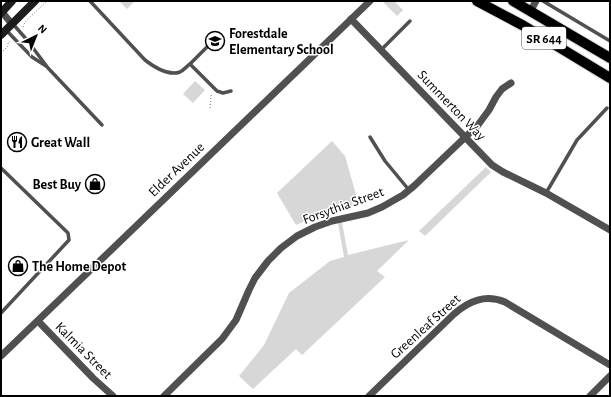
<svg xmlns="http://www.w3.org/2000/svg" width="611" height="397" font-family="'Alegreya Sans',sans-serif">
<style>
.green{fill:#d7d7d7}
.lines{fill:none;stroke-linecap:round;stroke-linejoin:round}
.primary-casing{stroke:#dbdbdb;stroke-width:12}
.path{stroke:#727272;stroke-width:1;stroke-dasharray:1 2;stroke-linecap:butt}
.service{stroke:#505050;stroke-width:3.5}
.minor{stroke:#505050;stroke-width:7}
.secondary{stroke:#1d1d1d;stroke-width:8}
.primary{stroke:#000;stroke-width:10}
.labels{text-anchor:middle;stroke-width:3;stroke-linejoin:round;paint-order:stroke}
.shield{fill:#fff;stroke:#4c4c4c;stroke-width:1}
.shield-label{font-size:13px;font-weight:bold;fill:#000}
.poi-label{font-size:14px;font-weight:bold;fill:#000;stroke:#fff;text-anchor:start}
.street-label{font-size:14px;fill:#000;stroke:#fff}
</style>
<rect width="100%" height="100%" fill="#fff"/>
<g class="green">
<path d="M 119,1 L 135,1 L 127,9 Z"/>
<path d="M 382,1 L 394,1 L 403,10 L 397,16 Z"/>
<path d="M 195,81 L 205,90 L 193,103 L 183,94 Z"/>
<path d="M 332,141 L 345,156 L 359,205 L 325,213 L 296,225 L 277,193 Z"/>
<path d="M 486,167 L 491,172 L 425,236 L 419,231 Z"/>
<path d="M 342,222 L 348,255 L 409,240 L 377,271 L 385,277 L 302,355 L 296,349 L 253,389 L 239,376 L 264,345 L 289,293 L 330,261 L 344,257 L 338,223 Z"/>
</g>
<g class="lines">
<g class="primary-casing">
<g id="primary">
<path d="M 477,1 L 524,26 L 610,78"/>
<path d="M 513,1 L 610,58"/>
</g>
</g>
<g class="path">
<path d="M 23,27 L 25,22 L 47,1"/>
<path d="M 1,53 L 8,46 L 8,43 L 10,41"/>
<path d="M 210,108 L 211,96 L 212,93"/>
</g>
<g class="service">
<path d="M 90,1 L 145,60 C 154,67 169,76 180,72 C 184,70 187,66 190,64"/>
<path d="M 543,1 L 610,41"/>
<path d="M 13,24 L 27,40 L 48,68 L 102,125"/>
<path d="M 6,30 L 32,57 L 46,66"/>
<path d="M 210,44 L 190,64 L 217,91 L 223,93 L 231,91"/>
<path d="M 381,50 L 410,21"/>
<path d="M 370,137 L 385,161 L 409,190"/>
<path d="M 1,168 L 68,233 L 69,240 L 1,313"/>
<path d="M 546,193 L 577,140 L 607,108"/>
</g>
<g class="minor">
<path d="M 531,10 L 536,1"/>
<path d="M 1,11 L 12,24"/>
<path d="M 351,19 L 492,165 L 503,172 L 546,193 L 610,230"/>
<path d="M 38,321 L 93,378 L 113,396"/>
<path d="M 1,356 L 370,1"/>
<path d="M 164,396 L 222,339 L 236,320 L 249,290 L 255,278 L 268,261 L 281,248 L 297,236 L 315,227 L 332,221 L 368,213 L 382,207 L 403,195 L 414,186 L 478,125 L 489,110 L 496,97 L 502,89 L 511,83"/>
<path d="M 369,396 L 454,314 C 469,301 485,294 505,302 L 610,365"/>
<path d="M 590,396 L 610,376"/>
</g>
<g class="secondary">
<path d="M 1,13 L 12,1"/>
<path d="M 1,35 L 35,1"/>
</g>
<use href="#primary" class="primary"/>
</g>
<defs>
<g id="school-ring" transform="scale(1)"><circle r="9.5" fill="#fff" stroke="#000" stroke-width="1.5"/><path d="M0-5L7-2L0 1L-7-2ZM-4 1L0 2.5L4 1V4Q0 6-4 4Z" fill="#000"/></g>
<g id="restaurant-ring" transform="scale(1)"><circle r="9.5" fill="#fff" stroke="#000" stroke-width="1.5"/><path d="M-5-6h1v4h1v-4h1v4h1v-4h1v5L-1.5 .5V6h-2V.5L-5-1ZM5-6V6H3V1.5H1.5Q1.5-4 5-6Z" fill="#000"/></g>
<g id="shop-ring" transform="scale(1)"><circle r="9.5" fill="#fff" stroke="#000" stroke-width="1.5"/><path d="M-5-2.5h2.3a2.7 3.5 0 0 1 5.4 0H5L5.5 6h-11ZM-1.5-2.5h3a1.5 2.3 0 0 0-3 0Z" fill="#000"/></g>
</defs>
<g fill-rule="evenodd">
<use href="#school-ring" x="215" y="41"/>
<use href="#restaurant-ring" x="17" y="142"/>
<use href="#shop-ring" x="95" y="184"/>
<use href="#shop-ring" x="18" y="266"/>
</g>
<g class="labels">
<rect class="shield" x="522" y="27" width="44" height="22" rx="3"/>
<g class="shield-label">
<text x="544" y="43">SR 644</text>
</g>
<g class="poi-label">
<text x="229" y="38">Forestdale<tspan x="229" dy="16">Elementary School</tspan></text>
<text x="31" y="147">Great Wall</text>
<text x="81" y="189" text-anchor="end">Best Buy</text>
<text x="32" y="271">The Home Depot</text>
</g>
<g class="street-label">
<text transform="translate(452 105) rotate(46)" y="5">Summerton Way</text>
<text transform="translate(176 169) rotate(-44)" y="5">Elder Avenue</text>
<text transform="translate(343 205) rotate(-20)" y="5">Forsythia Street</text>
<text transform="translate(425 326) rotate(-42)" y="5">Greenleaf Street</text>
<text transform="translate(84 350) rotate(45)" y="5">Kalmia Street</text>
</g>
</g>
<rect width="611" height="397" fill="none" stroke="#000000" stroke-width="4"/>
<g transform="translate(36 36) rotate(43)" stroke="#ffffff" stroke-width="3" paint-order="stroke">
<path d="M0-3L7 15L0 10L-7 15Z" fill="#000000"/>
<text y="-6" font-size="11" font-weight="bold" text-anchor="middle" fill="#000000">N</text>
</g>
</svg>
